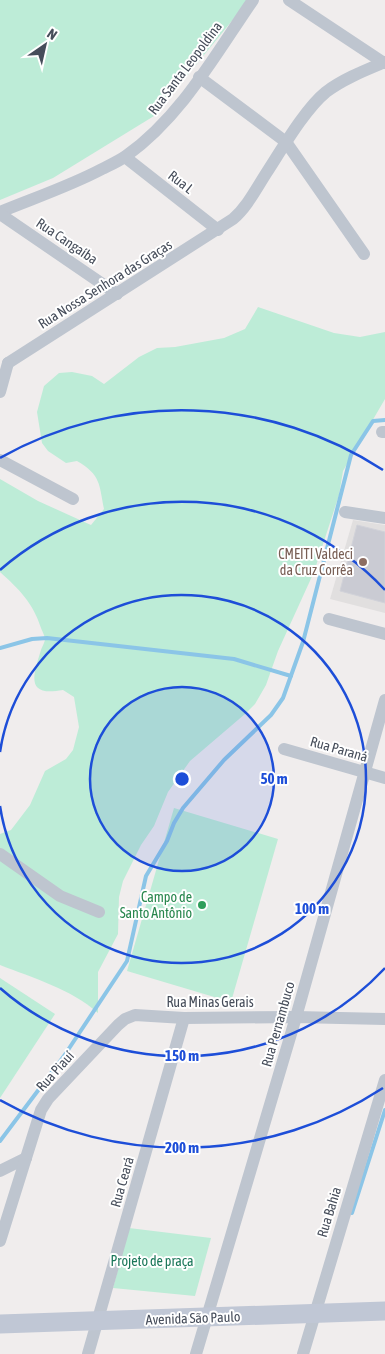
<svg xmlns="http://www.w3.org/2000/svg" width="385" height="1354" font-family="'Asap Condensed',sans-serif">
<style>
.education{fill:#e1dfdf}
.green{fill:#bdecd7}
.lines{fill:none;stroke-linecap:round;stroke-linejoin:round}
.stream{stroke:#8bc5e7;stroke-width:4}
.building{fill:#cacbd3;stroke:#d1d2d9}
.street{stroke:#bec5cf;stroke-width:12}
.secondary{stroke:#c0c7d5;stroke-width:19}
.ring{fill:none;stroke:#1d4ed8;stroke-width:2.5}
.education-dot{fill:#8d6e63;stroke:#fff;stroke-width:2}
.leisure-dot{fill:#2e9e5b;stroke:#fff;stroke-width:2}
.labels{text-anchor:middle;stroke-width:4;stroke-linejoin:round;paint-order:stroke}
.street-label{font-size:14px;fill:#464d5a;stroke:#fff}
.education-label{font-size:14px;fill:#785e54;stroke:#fff;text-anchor:end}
.leisure-label{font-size:14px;fill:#27864d;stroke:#fff;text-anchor:end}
.park-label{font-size:14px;fill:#1a7759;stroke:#fff}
.centre{fill:#1d4ed8;stroke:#fff;stroke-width:2.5}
.ring-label{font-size:15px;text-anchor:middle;font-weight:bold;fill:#1d4ed8;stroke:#fff;stroke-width:4;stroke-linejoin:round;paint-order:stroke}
</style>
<rect width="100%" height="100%" fill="#f0eded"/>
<path class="education" d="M 353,520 L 385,525 L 385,613 L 330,599 Z"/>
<g class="green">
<path d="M 0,0 L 249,0 L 154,116 L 53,178 L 0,200 Z"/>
<path d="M 258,307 L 334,333 L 360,337 L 385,332 L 385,399 L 343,471 L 339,495 L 314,572 L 278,651 L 266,685 L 255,704 L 245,714 L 190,761 L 168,792 L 154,826 L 141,845 L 123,881 L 119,897 L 118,934 L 98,972 L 98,1013 C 71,989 33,978 0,965 L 0,834 L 11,830 L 30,805 L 45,771 L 66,759 L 73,750 L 79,727 L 74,697 L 63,690 C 25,697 33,676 41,650 C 42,647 45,642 45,639 C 45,636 42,631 41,628 C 33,603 19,589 0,572 L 0,479 L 38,501 L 91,525 L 104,509 C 99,484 101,475 77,461 L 66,463 L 48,451 L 42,443 L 37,412 L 44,386 L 59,373 L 72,372 L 92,376 L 104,384 L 139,357 L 157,348 L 175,347 L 224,338 L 245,329 Z"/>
<path d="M 174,808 L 278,839 L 231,1002 L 127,971 Z"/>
<path d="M 0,978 L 55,1014 L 0,1098 Z"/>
<path d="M 129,1228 L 211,1238 L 195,1296 L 113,1288 Z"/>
</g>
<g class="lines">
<g class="stream">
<path d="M 0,648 L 32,639 L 47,638 L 234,659 L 291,676"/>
<path d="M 0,1141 L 64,1056 L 127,961 L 146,876 L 167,841 L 174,823 L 183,808 L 224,760 L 271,715 L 283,698 L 303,642 L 351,455 L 373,421 L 385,420"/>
<path d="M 352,1213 L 385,1110"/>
</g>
</g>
<path class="building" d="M 357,525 L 385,532 L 385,603 L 340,591 Z"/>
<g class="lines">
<g class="street">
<path d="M 289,0 L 384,63"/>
<path d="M 199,77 L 286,142 L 364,254"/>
<path d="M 125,157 L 218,230"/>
<path d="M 0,212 C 34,198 70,186 102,169 C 110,165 119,161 126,156 C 181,117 215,55 253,0"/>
<path d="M 0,214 L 117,294"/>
<path d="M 8,363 L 233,219 C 247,207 256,189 267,172 C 282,149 305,109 326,92 C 343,79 366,70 385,62"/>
<path d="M 0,392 L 8,363"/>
<path d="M 382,432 L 385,432"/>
<path d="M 0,460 L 73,499"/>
<path d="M 345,512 L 385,518"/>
<path d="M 329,619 L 385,634"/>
<path d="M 284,749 L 385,778"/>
<path d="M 0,854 L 60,896 L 99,912"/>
<path d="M 0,1171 L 26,1158"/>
<path d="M 0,1241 L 41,1110 L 48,1099 L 118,1025 L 125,1019 L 135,1015 L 184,1018 L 296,1017 L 385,1019"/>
<path d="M 88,1354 L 184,1018"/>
<path d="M 196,1354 L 296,1017 L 385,700"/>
<path d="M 303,1354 L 385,1080"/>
</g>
<path class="secondary" d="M 0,1324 L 385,1311"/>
</g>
<circle cx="182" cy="779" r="92" fill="#1d4ed8" fill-opacity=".12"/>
<g class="ring">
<circle cx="182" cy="779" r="92"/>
<path d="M0 752A184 184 0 1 1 0 806"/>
<path d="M385 968A277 277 0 0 1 0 988M0 570A277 277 0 0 1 385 590"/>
<path d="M383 1088A369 369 0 0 1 0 1100M0 458A369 369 0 0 1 383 470"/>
</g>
<circle class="education-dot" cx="363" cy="562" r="5"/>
<circle class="leisure-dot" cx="202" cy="905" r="5"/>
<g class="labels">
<g class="street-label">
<text transform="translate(185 68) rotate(-53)" y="5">Rua Santa Leopoldina</text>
<text transform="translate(181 182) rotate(38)" y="5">Rua L</text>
<text transform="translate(67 241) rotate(34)" y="5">Rua Cangaíba</text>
<text transform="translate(105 284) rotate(-32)" y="5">Rua Nossa Senhora das Graças</text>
<text transform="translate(339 749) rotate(16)" y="5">Rua Paraná</text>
<text x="210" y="1007">Rua Minas Gerais</text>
<text transform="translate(278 1024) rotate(-74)" y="5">Rua Pernambuco</text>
<text transform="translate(55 1071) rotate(-48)" y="5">Rua Piauí</text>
<text transform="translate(122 1182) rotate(-74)" y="5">Rua Ceará</text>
<text transform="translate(329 1212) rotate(-73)" y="5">Rua Bahia</text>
<text transform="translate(193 1318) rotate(-2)" y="5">Avenida São Paulo</text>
</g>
<g class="education-label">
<text x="353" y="559">CMEITI Valdeci<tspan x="353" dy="16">da Cruz Corrêa</tspan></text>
</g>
<g class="leisure-label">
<text x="192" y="902">Campo de<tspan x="192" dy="16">Santo Antônio</tspan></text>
</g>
<g class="park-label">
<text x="152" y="1266">Projeto de praça</text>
</g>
</g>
<circle cx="182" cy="779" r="8" class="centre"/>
<g class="ring-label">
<text x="274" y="784">50 m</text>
<text x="312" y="914">100 m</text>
<text x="182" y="1061">150 m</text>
<text x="182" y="1153">200 m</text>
</g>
<g transform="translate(45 45) rotate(34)" stroke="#ffffff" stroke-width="4" paint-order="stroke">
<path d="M0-4L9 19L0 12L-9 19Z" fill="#464d5a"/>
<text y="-8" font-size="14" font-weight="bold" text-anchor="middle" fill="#464d5a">N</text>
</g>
</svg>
